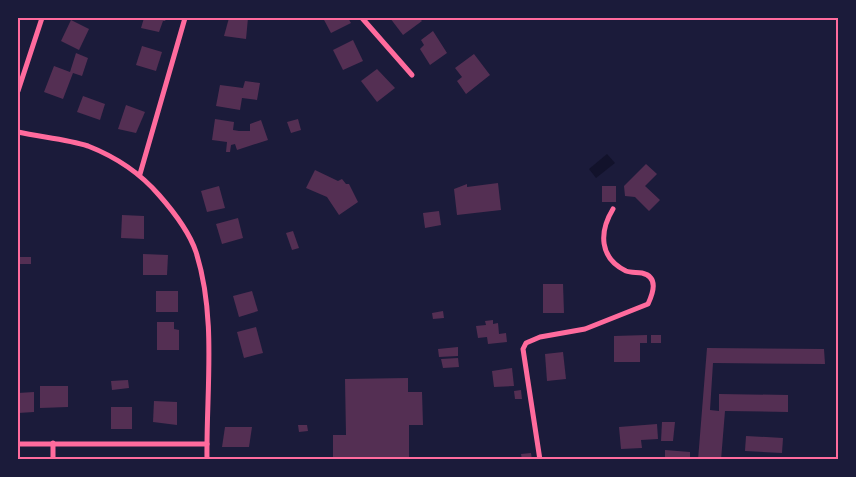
<svg xmlns="http://www.w3.org/2000/svg" width="856" height="477" font-family="'Open Sans',sans-serif">
<style>
.water{fill:#12122b}
.building{fill:#542f53}
.lines{fill:none;stroke-linecap:round;stroke-linejoin:round}
.minor{stroke:#ff6b9d;stroke-width:5}
.neatline{fill:none;stroke:#ff6b9d;stroke-width:2}
</style>
<rect width="100%" height="100%" fill="#1b1b3a"/>
<path class="water" d="M 607,154 L 615,163 L 596,178 L 589,169 Z"/>
<g class="building">
<path d="M 144,18 L 167,18 L 165,21 L 163,21 L 159,32 L 141,28 Z"/>
<path d="M 229,18 L 248,18 L 246,39 L 224,36 Z"/>
<path d="M 323,18 L 348,18 L 351,23 L 331,33 Z"/>
<path d="M 390,18 L 419,18 L 422,21 L 403,35 Z"/>
<path d="M 71,20 L 89,29 L 79,50 L 61,41 Z"/>
<path d="M 433,31 L 447,53 L 430,65 L 420,49 L 424,45 L 421,40 Z"/>
<path d="M 353,40 L 363,61 L 343,70 L 333,50 Z"/>
<path d="M 142,46 L 162,52 L 156,71 L 136,65 Z"/>
<path d="M 76,53 L 88,58 L 82,76 L 73,73 L 63,99 L 44,92 L 54,66 L 70,72 Z"/>
<path d="M 474,54 L 490,75 L 466,94 L 457,81 L 462,77 L 455,68 Z"/>
<path d="M 377,69 L 395,88 L 377,102 L 361,81 Z"/>
<path d="M 245,81 L 260,83 L 257,100 L 242,98 L 240,110 L 216,106 L 220,85 L 243,88 Z"/>
<path d="M 83,96 L 105,104 L 100,120 L 77,112 Z"/>
<path d="M 126,105 L 145,112 L 136,133 L 118,129 Z"/>
<path d="M 215,119 L 234,122 L 233,130 L 239,131 L 250,131 L 250,124 L 261,120 L 268,140 L 237,150 L 235,144 L 231,145 L 230,152 L 226,152 L 227,142 L 212,140 Z"/>
<path d="M 298,119 L 301,130 L 291,133 L 287,122 Z"/>
<path d="M 646,164 L 657,174 L 645,186 L 660,200 L 649,211 L 635,197 L 625,196 L 624,186 Z"/>
<path d="M 315,170 L 338,181 L 342,179 L 346,184 L 349,184 L 358,202 L 339,215 L 327,197 L 306,188 Z"/>
<path d="M 498,183 L 501,210 L 457,215 L 454,189 L 467,184 L 467,187 Z"/>
<path d="M 219,186 L 225,208 L 207,212 L 201,191 Z"/>
<rect x="602" y="186" width="14" height="16"/>
<path d="M 439,211 L 441,225 L 425,228 L 423,213 Z"/>
<path d="M 122,215 L 144,216 L 144,239 L 121,238 Z"/>
<path d="M 238,218 L 243,238 L 222,244 L 216,224 Z"/>
<path d="M 293,231 L 299,248 L 292,250 L 286,233 Z"/>
<path d="M 143,254 L 168,255 L 167,275 L 143,275 Z"/>
<rect x="18" y="257" width="13" height="7"/>
<path d="M 543,284 L 563,284 L 564,313 L 543,313 Z"/>
<rect x="156" y="291" width="22" height="21"/>
<path d="M 252,291 L 258,311 L 239,317 L 233,296 Z"/>
<path d="M 443,311 L 444,318 L 433,319 L 432,313 Z"/>
<path d="M 493,320 L 493,324 L 498,323 L 499,334 L 506,333 L 507,342 L 488,344 L 487,337 L 478,338 L 476,326 L 486,325 L 485,321 Z"/>
<path d="M 157,322 L 174,322 L 174,329 L 179,330 L 179,350 L 157,350 Z"/>
<path d="M 256,327 L 263,353 L 244,358 L 237,332 Z"/>
<path d="M 647,335 L 647,343 L 640,343 L 640,362 L 614,362 L 614,336 Z"/>
<rect x="651" y="335" width="10" height="8"/>
<path d="M 458,347 L 458,356 L 439,357 L 438,349 Z"/>
<path d="M 707,348 L 824,349 L 825,364 L 713,363 L 710,410 L 719,411 L 719,394 L 788,395 L 788,412 L 725,411 L 721,460 L 698,460 Z"/>
<path d="M 563,352 L 566,379 L 547,381 L 545,354 Z"/>
<path d="M 458,358 L 459,367 L 443,368 L 441,359 Z"/>
<path d="M 512,368 L 514,386 L 494,387 L 492,371 Z"/>
<path d="M 408,378 L 408,392 L 422,392 L 423,425 L 409,425 L 409,460 L 333,460 L 333,435 L 346,435 L 345,379 Z"/>
<path d="M 128,380 L 129,388 L 112,390 L 111,381 Z"/>
<path d="M 40,386 L 68,386 L 68,407 L 40,408 Z"/>
<path d="M 521,390 L 522,399 L 515,399 L 514,391 Z"/>
<path d="M 34,392 L 34,412 L 18,413 L 18,393 Z"/>
<path d="M 154,401 L 177,402 L 177,425 L 153,422 Z"/>
<rect x="111" y="407" width="21" height="22"/>
<path d="M 662,422 L 675,422 L 673,441 L 661,441 Z"/>
<path d="M 657,424 L 658,439 L 641,440 L 642,448 L 621,449 L 619,427 Z"/>
<path d="M 298,425 L 307,425 L 308,431 L 299,432 Z"/>
<path d="M 225,427 L 252,427 L 249,447 L 222,447 Z"/>
<path d="M 746,436 L 783,438 L 782,453 L 745,451 Z"/>
<path d="M 665,450 L 690,452 L 690,460 L 665,460 Z"/>
<path d="M 531,453 L 532,460 L 522,460 L 521,454 Z"/>
</g>
<g class="lines">
<g class="minor">
<path d="M 362,18 L 412,75"/>
<path d="M 18,91 L 42,18"/>
<path d="M 18,132 C 40,137 66,139 88,146 C 116,157 140,173 159,195 C 174,212 189,231 196,252 C 217,318 206,391 207,460"/>
<path d="M 140,174 L 185,18"/>
<path d="M 18,444 L 207,444"/>
<path d="M 53,460 L 53,443"/>
<path d="M 540,460 L 523,349 L 526,343 L 540,337 L 585,329 L 648,304 C 653,293 659,277 642,273 C 637,272 631,273 626,271 C 599,258 599,232 613,209"/>
</g>
</g>
<rect width="856" height="477" fill="none" stroke="#1b1b3a" stroke-width="38"/>
<rect x="19" y="19" width="818" height="439" class="neatline"/>
</svg>
